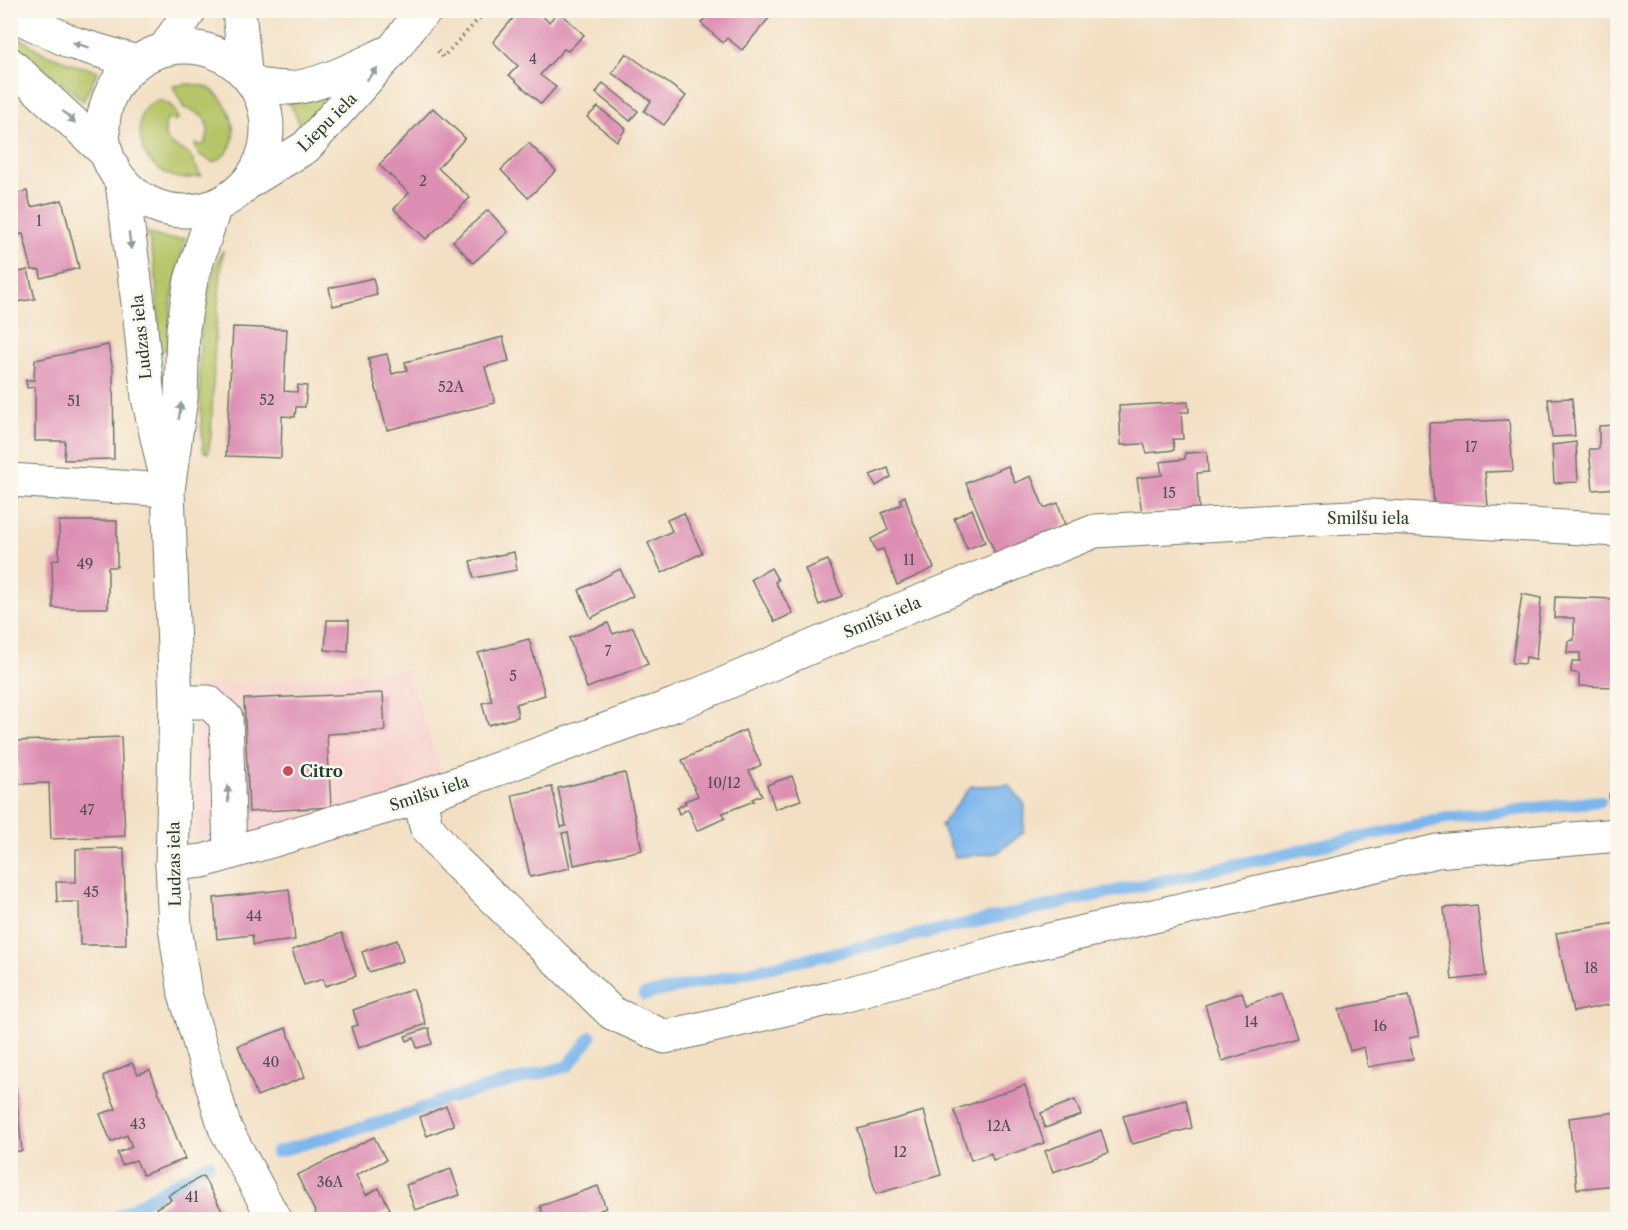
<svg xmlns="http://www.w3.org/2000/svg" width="1628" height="1230" font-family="'Libre Caslon Text',serif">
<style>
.built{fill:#f7d0cd}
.green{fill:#b6c568;stroke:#6a814e;stroke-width:1.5}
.water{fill:#7bb6ec;stroke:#4d7a90;stroke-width:1.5}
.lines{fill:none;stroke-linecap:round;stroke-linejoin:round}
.stream{stroke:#7bb6ec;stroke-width:12}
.building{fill:#dd8eb3}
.minor-casing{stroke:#697666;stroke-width:35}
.major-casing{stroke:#697666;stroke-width:35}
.path{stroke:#697666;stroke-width:4;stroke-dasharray:1.5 4.5;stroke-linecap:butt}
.minor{stroke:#fff;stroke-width:33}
.major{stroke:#fff;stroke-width:33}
.oneway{fill:#8f9e9a}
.poi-dot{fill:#d1495b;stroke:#fbf7ec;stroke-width:2}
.labels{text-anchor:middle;stroke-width:5;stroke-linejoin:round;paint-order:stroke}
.number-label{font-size:14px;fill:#4e5154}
.street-label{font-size:16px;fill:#1f3d34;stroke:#fbf7ec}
.poi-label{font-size:16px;font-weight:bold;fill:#1f3d34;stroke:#fbf7ec;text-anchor:start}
</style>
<rect width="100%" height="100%" fill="#fbf7ec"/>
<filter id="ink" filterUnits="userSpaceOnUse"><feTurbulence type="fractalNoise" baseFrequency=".0167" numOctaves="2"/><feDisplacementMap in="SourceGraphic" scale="12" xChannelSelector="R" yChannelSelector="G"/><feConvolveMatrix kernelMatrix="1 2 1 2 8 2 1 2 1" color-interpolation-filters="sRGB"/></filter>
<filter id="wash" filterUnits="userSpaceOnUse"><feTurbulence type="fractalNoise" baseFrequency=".008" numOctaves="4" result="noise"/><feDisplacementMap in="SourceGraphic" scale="24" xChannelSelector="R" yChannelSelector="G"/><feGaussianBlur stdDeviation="1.35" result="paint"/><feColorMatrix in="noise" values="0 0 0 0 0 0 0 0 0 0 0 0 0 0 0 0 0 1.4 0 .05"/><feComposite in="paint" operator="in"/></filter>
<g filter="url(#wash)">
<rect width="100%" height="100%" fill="#f3e0c4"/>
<path class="built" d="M 407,670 L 451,799 L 198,876 L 194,686 Z"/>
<g class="green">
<path d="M 10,32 L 43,53 L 72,64 L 98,71 L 83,101 C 61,80 35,64 11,46 Z"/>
<path d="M 188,84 C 194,85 202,85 207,87 C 234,102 247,149 213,162 C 204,158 195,154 195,144 L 204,145 C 214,125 204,112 184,108 L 173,86 Z"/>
<path d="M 345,86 L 298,140 C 300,124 298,115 288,102 Z"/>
<path d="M 157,100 C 169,102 175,107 178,119 L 174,121 L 168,118 L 165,125 L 165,137 L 172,145 L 189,154 L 201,176 C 194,177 185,179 178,178 C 168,175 157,169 150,161 C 140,151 137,125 143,112 C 146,106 152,103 157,100 Z"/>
<path d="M 147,232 C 160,239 171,240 185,238 L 171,303 L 167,350 L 159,351 C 157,311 159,270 147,232 Z"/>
<path d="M 223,250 L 215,339 L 211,436 L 208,453 L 204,452 L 203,448 C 199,382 192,311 223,250 Z"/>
</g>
<path class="water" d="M 1009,785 L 1025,805 L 1024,832 L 997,853 L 955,857 L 941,825 L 971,786 Z"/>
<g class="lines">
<g class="stream">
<path d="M 644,995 L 1447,818 L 1600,801"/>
<path d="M 276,1152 L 396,1118 L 449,1098 L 568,1066 L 591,1037"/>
<path d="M 111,1220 L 209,1164"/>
</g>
</g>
<g id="blocks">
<g class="building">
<path d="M 520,10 L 535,10 L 549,22 L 559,11 L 584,35 L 568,51 L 564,49 L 540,75 L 556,87 L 541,104 L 509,75 L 518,66 L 493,42 Z"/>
<path d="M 712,10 L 776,10 L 742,50 L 727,38 L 723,43 L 701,23 Z"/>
<path d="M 626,53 L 686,96 L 664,125 L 644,111 L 651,101 L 612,73 Z"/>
<path d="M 603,83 L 638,111 L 630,121 L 596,93 Z"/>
<path d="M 598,107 L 626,129 L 617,141 L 587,117 Z"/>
<path d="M 433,108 L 465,138 L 438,168 L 470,198 L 426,239 L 394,209 L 409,193 L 379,165 Z"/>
<path d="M 529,143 L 556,171 L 528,198 L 501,170 Z"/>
<path d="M 27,191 L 31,207 L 62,200 L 79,268 L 41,278 L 40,270 L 32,270 L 23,234 L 10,237 L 10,195 Z"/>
<path d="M 488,210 L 508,232 L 473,263 L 453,241 Z"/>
<path d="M 28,270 L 35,299 L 10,303 L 10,274 Z"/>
<path d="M 373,278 L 377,295 L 333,306 L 329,288 Z"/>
<path d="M 233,327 L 287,329 L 284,391 L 297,392 L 298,385 L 307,386 L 305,407 L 296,407 L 295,417 L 282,416 L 281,458 L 226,456 Z"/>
<path d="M 503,337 L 509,361 L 485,367 L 495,403 L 387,430 L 368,358 L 387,354 L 392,374 L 407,370 L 405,362 Z"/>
<path d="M 108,345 L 113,370 L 114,459 L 64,460 L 65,441 L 35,441 L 35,387 L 27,388 L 26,380 L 34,380 L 35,360 Z"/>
<path d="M 1572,398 L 1575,436 L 1552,437 L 1548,399 Z"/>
<path d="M 1188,402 L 1189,412 L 1181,412 L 1183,439 L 1173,439 L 1174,450 L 1147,453 L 1144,444 L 1121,445 L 1119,406 Z"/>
<path d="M 1509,420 L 1513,471 L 1485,472 L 1488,506 L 1434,507 L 1429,423 Z"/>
<path d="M 1617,425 L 1617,488 L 1593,490 L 1589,449 L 1599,449 L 1599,426 Z"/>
<path d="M 1576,442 L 1578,482 L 1554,483 L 1552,445 Z"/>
<path d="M 1207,452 L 1208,472 L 1197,473 L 1199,508 L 1142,513 L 1137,478 L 1162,475 L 1160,462 L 1185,459 L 1185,453 Z"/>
<path d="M 1008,466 L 1015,483 L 1031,476 L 1044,508 L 1058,503 L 1065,525 L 996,556 L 966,483 Z"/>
<path d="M 888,468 L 891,477 L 876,486 L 870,475 Z"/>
<path d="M 905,496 L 912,519 L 934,568 L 897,585 L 883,549 L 876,551 L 871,539 L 888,530 L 882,513 L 902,504 L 900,499 Z"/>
<path d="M 972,509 L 985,542 L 967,549 L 954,518 Z"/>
<path d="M 684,513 L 702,553 L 662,573 L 648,543 L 672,531 L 667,520 Z"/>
<path d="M 59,521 L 117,521 L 117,567 L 108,567 L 108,608 L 53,608 L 52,561 L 59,559 Z"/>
<path d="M 514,552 L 517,570 L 474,578 L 470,561 Z"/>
<path d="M 828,560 L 842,596 L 819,605 L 805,569 Z"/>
<path d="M 771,568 L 778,580 L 775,582 L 793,613 L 775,622 L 751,579 Z"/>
<path d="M 620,569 L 633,596 L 591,618 L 579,590 Z"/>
<path d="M 1522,594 L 1541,598 L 1536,659 L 1526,657 L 1525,664 L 1512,663 Z"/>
<path d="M 1555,597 L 1617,599 L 1617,687 L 1579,686 L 1579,674 L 1571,672 L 1572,661 L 1580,661 L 1580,653 L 1567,653 L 1568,641 L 1574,640 L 1574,618 L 1554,618 Z"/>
<path d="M 327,620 L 349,620 L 348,652 L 325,650 Z"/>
<path d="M 608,623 L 613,634 L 633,627 L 648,664 L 587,688 L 569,638 Z"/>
<path d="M 529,639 L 545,695 L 516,704 L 518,717 L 488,725 L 482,703 L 492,701 L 478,653 Z"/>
<path d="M 383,693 L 385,731 L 327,734 L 331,807 L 249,812 L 244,699 Z"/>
<path d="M 745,730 L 761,765 L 749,771 L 762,795 L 752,799 L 754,801 L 723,813 L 725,818 L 697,831 L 688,809 L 679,814 L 677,808 L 686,803 L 684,801 L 698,796 L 682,760 Z"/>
<path d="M 121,737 L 125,836 L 51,839 L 49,783 L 19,784 L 17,741 Z"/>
<path d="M 625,773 L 642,850 L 574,865 L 568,832 L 562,833 L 570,868 L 530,877 L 512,795 L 552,787 L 561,827 L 566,826 L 558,788 Z"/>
<path d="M 792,776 L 801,800 L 775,809 L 767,785 Z"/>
<path d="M 1617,793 L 1617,813 L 1610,813 L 1609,794 Z"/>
<path d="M 124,848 L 126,945 L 80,945 L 79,902 L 57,902 L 56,882 L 76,882 L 76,849 Z"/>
<path d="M 289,889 L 295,940 L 253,945 L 252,935 L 217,939 L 214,898 Z"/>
<path d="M 1477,905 L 1486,976 L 1452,980 L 1444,908 Z"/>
<path d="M 1617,923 L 1617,1003 L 1573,1012 L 1556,933 Z"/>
<path d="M 342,933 L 356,976 L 325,986 L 323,979 L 304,985 L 292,950 Z"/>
<path d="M 397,940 L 403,961 L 369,972 L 362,952 Z"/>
<path d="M 413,989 L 426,1024 L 358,1048 L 351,1027 L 358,1025 L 353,1010 Z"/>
<path d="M 1242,992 L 1246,1005 L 1282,993 L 1297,1038 L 1222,1061 L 1205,1005 Z"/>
<path d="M 1409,995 L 1419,1036 L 1409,1038 L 1413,1059 L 1368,1067 L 1364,1047 L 1350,1051 L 1339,1009 Z"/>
<path d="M 286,1028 L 305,1077 L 257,1096 L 238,1046 Z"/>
<path d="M 429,1028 L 432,1044 L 417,1048 L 414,1038 L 407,1041 L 405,1036 Z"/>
<path d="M 12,1051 L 22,1151 L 10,1152 L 10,1052 Z"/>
<path d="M 132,1063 L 138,1074 L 150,1070 L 185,1159 L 143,1175 L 136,1160 L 122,1165 L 117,1153 L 132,1147 L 127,1135 L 111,1142 L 100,1114 L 116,1109 L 103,1076 Z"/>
<path d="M 1025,1085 L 1044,1143 L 993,1160 L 991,1153 L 971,1160 L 954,1110 Z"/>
<path d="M 1075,1100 L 1081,1115 L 1045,1128 L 1041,1113 Z"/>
<path d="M 1186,1100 L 1192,1128 L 1132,1144 L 1123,1116 Z"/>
<path d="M 446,1106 L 454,1125 L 427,1136 L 420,1117 Z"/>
<path d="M 924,1111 L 941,1175 L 876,1194 L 858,1129 Z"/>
<path d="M 1617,1112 L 1617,1185 L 1577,1189 L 1569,1118 Z"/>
<path d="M 1101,1130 L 1108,1153 L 1053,1172 L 1045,1151 Z"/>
<path d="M 374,1137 L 386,1160 L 356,1175 L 366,1195 L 379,1188 L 390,1209 L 369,1220 L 319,1220 L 297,1175 Z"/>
<path d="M 451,1169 L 460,1195 L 415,1210 L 406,1185 Z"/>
<path d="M 203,1176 L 227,1220 L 162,1220 L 156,1208 L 171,1200 L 168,1195 Z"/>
<path d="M 598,1186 L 606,1208 L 572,1220 L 545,1220 L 540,1206 Z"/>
</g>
</g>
</g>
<g filter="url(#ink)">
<use href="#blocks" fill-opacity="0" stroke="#697666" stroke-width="1.5"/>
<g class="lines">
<g class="minor-casing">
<g id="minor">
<path d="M 393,50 L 412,24 L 426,10"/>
<path d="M 250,181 L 306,147 L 393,50 C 364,63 318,88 288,88 C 277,88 266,86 255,85"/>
<path d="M 10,480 L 168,490"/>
<path d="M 176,702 L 208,702 L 226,718 L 230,852"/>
<path d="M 420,797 L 426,826 L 453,859 L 612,1013 L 665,1037 L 832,998 L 1010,949 L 1437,851 L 1618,835"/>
<path d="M 172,864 L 203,861 L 420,797 L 674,705 L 887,615 L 1095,531 L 1369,516 L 1618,530"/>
</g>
</g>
<g class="major-casing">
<g id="major">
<path d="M 239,10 L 245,72"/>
<path d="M 10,13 L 73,43 L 137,62"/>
<circle cx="185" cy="129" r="82"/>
<path d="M 165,49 L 190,10"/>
<path d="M 10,64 L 106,153"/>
<path d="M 122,183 L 140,318 L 148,398 L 164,468"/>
<path d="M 215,206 L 191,280 L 183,328 L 181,398 L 168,490 L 176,702 L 172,864 L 175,927 L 185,994 L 225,1128 L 275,1220"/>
</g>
</g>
<path class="path" d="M 438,51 L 443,57 L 487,10"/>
<use href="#minor" class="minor"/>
<use href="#major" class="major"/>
</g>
<defs><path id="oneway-solid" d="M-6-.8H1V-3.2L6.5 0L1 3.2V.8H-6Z" transform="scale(1.5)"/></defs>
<g class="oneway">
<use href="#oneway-solid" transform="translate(81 45) rotate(-163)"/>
<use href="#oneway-solid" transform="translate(372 74) rotate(-49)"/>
<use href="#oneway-solid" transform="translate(69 117) rotate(44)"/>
<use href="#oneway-solid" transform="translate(130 241) rotate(82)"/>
<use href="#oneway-solid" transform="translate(180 411) rotate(-82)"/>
<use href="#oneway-solid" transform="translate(228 794) rotate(-92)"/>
</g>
</g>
<circle class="poi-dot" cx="288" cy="771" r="6"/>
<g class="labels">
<g class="number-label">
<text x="533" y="64">4</text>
<text x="423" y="186">2</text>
<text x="39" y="226">1</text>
<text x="451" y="392">52A</text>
<text x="267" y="405">52</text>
<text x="74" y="406">51</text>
<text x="1471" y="452">17</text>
<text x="1169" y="498">15</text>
<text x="909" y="565">11</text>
<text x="85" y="569">49</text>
<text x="608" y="656">7</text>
<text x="513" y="681">5</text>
<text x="724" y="788">10/12</text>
<text x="87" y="815">47</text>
<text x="91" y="897">45</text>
<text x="254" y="921">44</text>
<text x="1591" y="973">18</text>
<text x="1251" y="1027">14</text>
<text x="1380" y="1031">16</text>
<text x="271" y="1067">40</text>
<text x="138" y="1129">43</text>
<text x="999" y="1131">12A</text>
<text x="900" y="1157">12</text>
<text x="330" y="1187">36A</text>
<text x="192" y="1202">41</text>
</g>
<g class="street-label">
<text transform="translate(327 122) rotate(-45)" y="6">Liepu iela</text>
<text transform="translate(141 337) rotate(-96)" y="6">Ludzas iela</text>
<text x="1368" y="524">Smilšu iela</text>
<text transform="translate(882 617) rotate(-23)" y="6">Smilšu iela</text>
<text transform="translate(429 793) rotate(-18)" y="6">Smilšu iela</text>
<text transform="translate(174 864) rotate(-91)" y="6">Ludzas iela</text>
</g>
<g class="poi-label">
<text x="300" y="777">Citro</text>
</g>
</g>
<rect width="1628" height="1230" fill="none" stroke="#fbf7ec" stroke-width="36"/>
</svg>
